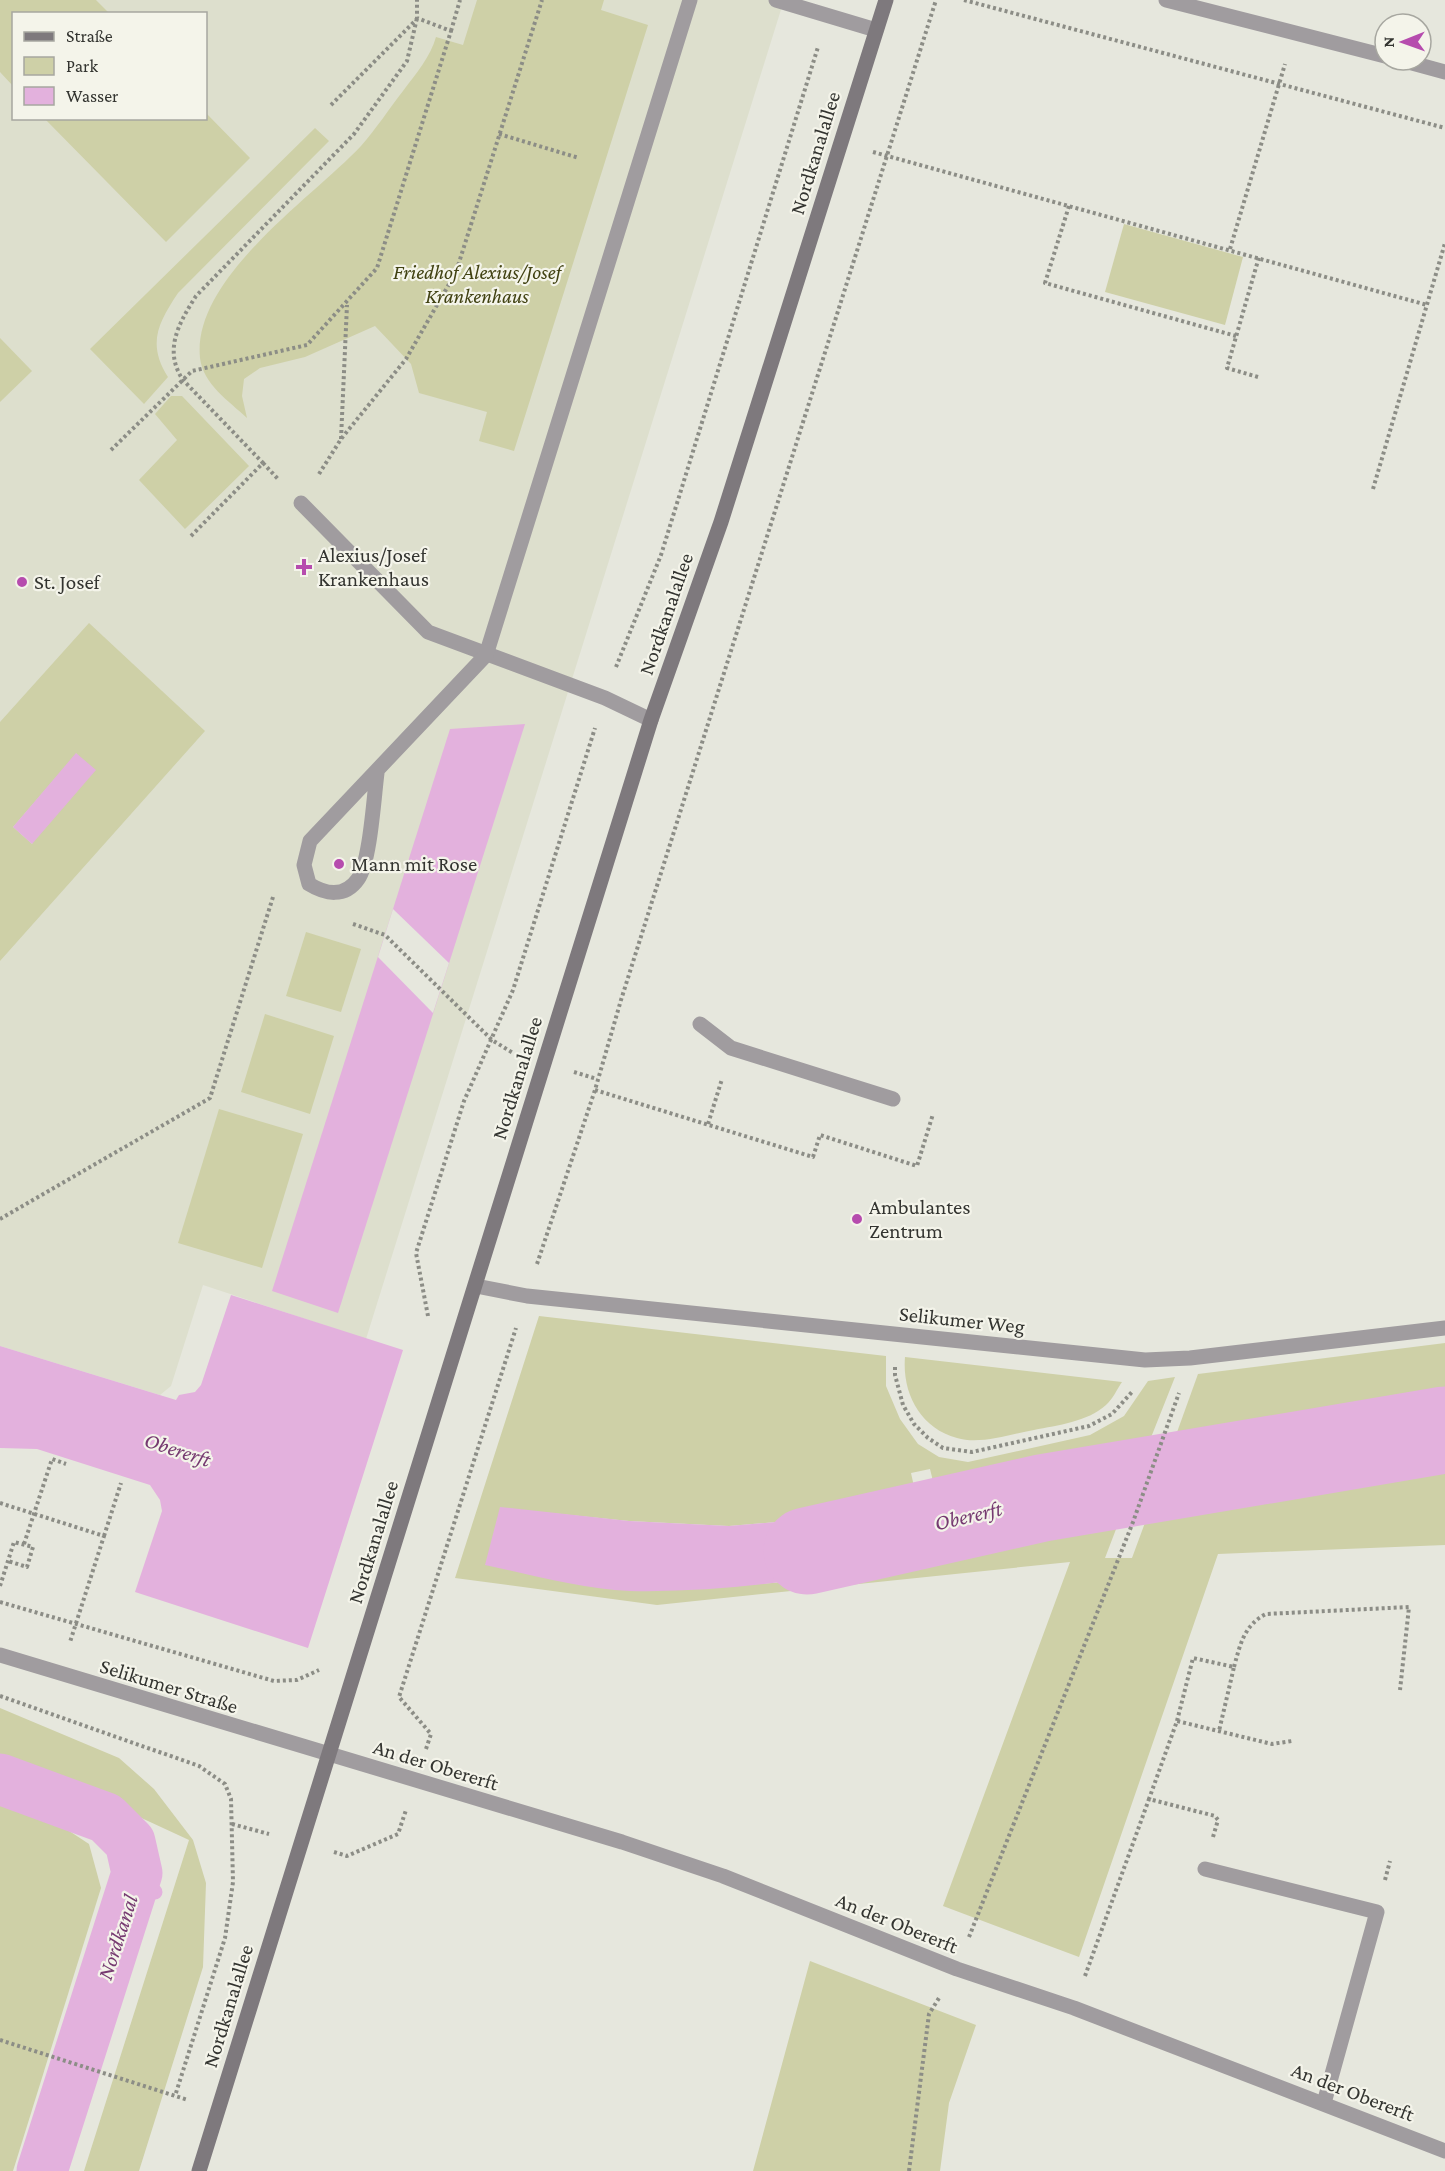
<svg xmlns="http://www.w3.org/2000/svg" width="1445" height="2171" font-family="'Crimson Pro',serif">
<style>
.built{fill:#dddfcd;fill-rule:evenodd}
.green{fill:#ced0a7;fill-rule:evenodd}
.water{fill:#e3b1dd}
.pier{fill:#e6e7dd}
.lines{fill:none;stroke-linecap:round;stroke-linejoin:round}
.stream{stroke:#e3b1dd;stroke-width:15}
.canal{stroke:#e3b1dd;stroke-width:51}
.river{stroke:#e3b1dd;stroke-width:87}
.path{stroke:#8c8d86;stroke-width:4;stroke-dasharray:3 3;stroke-linecap:butt}
.service{stroke:#a09c9f;stroke-width:15}
.minor{stroke:#a09c9f;stroke-width:15}
.tertiary{stroke:#a09c9f;stroke-width:15}
.secondary{stroke:#7e797d;stroke-width:15}
.poi-dot{fill:#b64cae;stroke:#f4f4ea;stroke-width:2}
.labels{text-anchor:middle;stroke-width:4.5;stroke-linejoin:round;paint-order:stroke}
.street-label{font-size:21px;fill:#333430;stroke:#f4f4ea}
.park-label{font-size:21px;font-style:italic;fill:#404111;stroke:#f4f4ea}
.poi-label{font-size:21px;fill:#333430;stroke:#f4f4ea;text-anchor:start}
.water-label{font-size:22px;font-style:italic;fill:#763a71;stroke:#f4f4ea}
</style>
<rect width="100%" height="100%" fill="#e6e7dd"/>
<path class="built" d="M 0,0 L 784,0 L 366,1339 L 203,1285 L 171,1386 L 160,1395 L 0,1346 ZM 14,14 L 206,14 L 206,118 L 14,118 Z"/>
<g class="green">
<path d="M 0,0 L 96,0 L 109,13 L 14,14 L 13,86 L 0,72 Z"/>
<path d="M 477,0 L 604,0 L 601,10 L 648,25 L 514,451 L 479,441 L 487,412 L 419,393 L 411,364 L 375,326 L 305,357 L 260,368 L 244,379 L 242,396 L 247,418 C 229,401 203,384 200,358 C 192,278 312,198 361,146 C 376,129 389,109 403,91 C 415,75 431,56 436,37 L 463,45 Z"/>
<path d="M 206,113 L 250,158 L 166,242 L 45,119 L 206,118 Z"/>
<path d="M 315,128 L 329,141 L 178,293 C 158,323 147,344 168,377 L 144,404 L 90,349 Z"/>
<path d="M 1124,224 L 1243,257 L 1225,325 L 1105,292 Z"/>
<path d="M 0,338 L 32,371 L 0,402 Z"/>
<path d="M 171,396 L 182,396 L 249,466 L 185,529 L 139,480 L 177,440 L 155,414 Z"/>
<path d="M 89,623 L 205,731 L 0,961 L 0,722 ZM 77,753 L 32,844 L 13,827 Z"/>
<path d="M 306,932 L 361,949 L 341,1012 L 286,996 Z"/>
<path d="M 265,1014 L 334,1036 L 310,1114 L 241,1092 Z"/>
<path d="M 219,1109 L 303,1134 L 262,1268 L 178,1243 Z"/>
<path d="M 539,1316 L 886,1356 L 886,1386 L 900,1419 L 918,1444 L 939,1457 L 968,1462 L 1090,1435 L 1124,1416 L 1148,1381 L 1175,1377 L 1148,1445 L 937,1497 L 930,1469 L 911,1473 L 917,1500 L 856,1515 L 729,1526 L 629,1521 L 500,1508 L 696,1589 L 784,1582 L 868,1569 L 930,1555 L 933,1565 L 952,1560 L 950,1551 L 1118,1524 L 1105,1558 L 1132,1558 L 1146,1520 L 1445,1470 L 1445,1545 L 1218,1554 L 1079,1957 L 943,1906 L 1070,1562 L 657,1605 L 455,1578 Z"/>
<path d="M 1445,1343 L 1445,1387 L 1176,1435 L 1198,1374 Z"/>
<path d="M 905,1357 L 1122,1382 C 1117,1389 1113,1399 1106,1405 C 1087,1422 1058,1425 1034,1430 C 1010,1434 980,1445 957,1438 C 920,1428 902,1393 905,1357 Z"/>
<path d="M 0,1708 L 119,1758 L 154,1789 L 193,1840 L 206,1883 L 203,1967 L 139,2171 L 84,2171 L 189,1840 L 109,1803 L 0,1761 Z"/>
<path d="M 0,1801 L 54,1821 L 89,1844 L 101,1888 L 13,2171 L 0,2171 Z"/>
<path d="M 810,1961 L 976,2025 L 949,2103 L 940,2171 L 753,2171 Z"/>
</g>
<g class="water">
<path d="M 525,724 L 338,1313 L 272,1291 L 450,729 Z"/>
<path d="M 76,753 L 96,770 L 32,844 L 13,827 Z"/>
<path d="M 231,1295 L 403,1350 L 308,1648 L 135,1592 L 162,1511 L 160,1500 L 150,1485 L 37,1449 L 0,1448 L 0,1346 L 176,1400 L 179,1395 L 195,1392 L 201,1385 Z"/>
<path d="M 1445,1387 L 1445,1470 L 1146,1520 L 1176,1435 Z"/>
<path d="M 1148,1445 L 1118,1524 L 950,1551 L 937,1497 Z"/>
<path d="M 917,1500 L 930,1555 C 832,1577 731,1593 630,1591 C 582,1589 533,1575 485,1565 L 500,1507 L 629,1521 L 729,1526 L 856,1515 Z"/>
</g>
<path class="pier" d="M 393,909 L 449,963 L 433,1013 L 378,957 Z"/>
<g class="lines">
<path class="stream" d="M 137,1873 L 155,1892"/>
<path class="canal" d="M 0,1779 L 106,1818 L 130,1842 L 137,1873 L 42,2171"/>
<path class="river" d="M 807,1551 L 1042,1498 L 1445,1430"/>
<g class="path">
<path d="M 964,0 L 1445,128"/>
<path d="M 451,31 L 460,0"/>
<path d="M 331,105 L 417,19"/>
<path d="M 499,134 L 579,158"/>
<path d="M 873,152 L 1427,305"/>
<path d="M 1069,206 L 1045,283 L 1236,336"/>
<path d="M 1230,249 L 1285,64"/>
<path d="M 1258,377 L 1227,368 L 1259,257"/>
<path d="M 341,439 L 347,305"/>
<path d="M 111,450 L 192,371 L 307,345 L 377,268 L 451,31 L 417,18 L 417,0"/>
<path d="M 263,463 L 278,479"/>
<path d="M 319,474 L 341,439 L 406,359 L 456,272 L 542,0"/>
<path d="M 1373,489 L 1445,243"/>
<path d="M 191,536 L 263,463 L 183,380 C 163,350 179,323 196,296 L 354,134 L 407,61 L 417,18"/>
<path d="M 616,667 L 661,555 L 818,47"/>
<path d="M 353,924 L 385,935 L 492,1040 L 513,1053"/>
<path d="M 574,1072 L 597,1079"/>
<path d="M 595,1090 L 813,1157 L 820,1135 L 917,1166 L 933,1114"/>
<path d="M 708,1124 L 722,1079"/>
<path d="M 0,1219 L 210,1098 L 273,897"/>
<path d="M 537,1264 L 595,1090 L 621,1000 L 936,0"/>
<path d="M 428,1316 L 416,1253 L 464,1101 L 513,990 L 595,728"/>
<path d="M 895,1367 L 895,1375 L 903,1405 L 914,1424 L 928,1438 L 943,1448 L 972,1452 L 1089,1426 L 1112,1414 L 1132,1392"/>
<path d="M 0,1503 L 104,1536 L 70,1642"/>
<path d="M 104,1536 L 121,1483"/>
<path d="M 24,1544 L 52,1459 L 66,1464"/>
<path d="M 0,1586 L 14,1542 L 33,1547 L 27,1567 L 8,1561"/>
<path d="M 0,1602 L 274,1681 L 297,1680 L 319,1670"/>
<path d="M 1234,1667 C 1240,1645 1244,1625 1266,1614 L 1409,1607 L 1400,1690"/>
<path d="M 0,1696 L 199,1766 L 225,1784 L 231,1799 L 233,1882 L 225,1938 L 175,2096"/>
<path d="M 1177,1721 L 1193,1658 L 1234,1667 L 1219,1731"/>
<path d="M 426,1749 L 431,1734 L 399,1697 L 516,1328"/>
<path d="M 232,1824 L 269,1834"/>
<path d="M 1213,1837 L 1218,1820 L 1215,1816 L 1149,1799 L 1177,1721 L 1272,1744 L 1292,1741"/>
<path d="M 334,1852 L 347,1856 L 398,1834 L 406,1810"/>
<path d="M 1385,1880 L 1390,1861"/>
<path d="M 969,1937 L 1133,1522 L 1179,1393"/>
<path d="M 1085,1976 L 1149,1799"/>
<path d="M 0,2040 L 188,2100"/>
<path d="M 909,2171 L 929,2014 L 939,1998"/>
</g>
<g class="service">
<path d="M 776,0 L 876,30"/>
<path d="M 301,503 L 428,632 L 605,698 L 651,720"/>
<path d="M 377,773 C 374,796 370,863 358,879 C 345,898 325,894 309,884 L 304,865 L 310,841 L 486,655 L 690,0"/>
<path d="M 700,1024 L 731,1048 L 893,1099"/>
<path d="M 1205,1869 L 1377,1912 L 1324,2103"/>
</g>
<g class="minor">
<path d="M 1166,0 L 1385,56"/>
<path d="M 1401,60 L 1445,72"/>
<path d="M 476,1286 L 527,1296 L 1145,1360 L 1190,1358 L 1445,1328"/>
</g>
<path class="tertiary" d="M 0,1655 L 622,1842 L 723,1876 L 957,1969 L 1074,2008 L 1445,2151"/>
<path class="secondary" d="M 199,2171 L 651,720 L 721,522 L 886,0"/>
</g>
<g class="poi-dot">
<path d="M301 558h6v6h6v6h-6v6h-6v-6h-6v-6h6z"/>
<circle cx="22" cy="582" r="6"/>
<circle cx="339" cy="864" r="6"/>
<circle cx="857" cy="1219" r="6"/>
</g>
<g class="labels">
<g class="street-label">
<text transform="translate(815 153) rotate(-73)" y="7">Nordkanalallee</text>
<text transform="translate(666 614) rotate(-71)" y="7">Nordkanalallee</text>
<text transform="translate(517 1078) rotate(-73)" y="7">Nordkanalallee</text>
<text transform="translate(962 1320) rotate(6)" y="7">Selikumer Weg</text>
<text transform="translate(373 1542) rotate(-73)" y="7">Nordkanalallee</text>
<text transform="translate(169 1686) rotate(17)" y="7">Selikumer Straße</text>
<text transform="translate(436 1765) rotate(17)" y="7">An der Obererft</text>
<text transform="translate(897 1923) rotate(22)" y="7">An der Obererft</text>
<text transform="translate(228 2006) rotate(-73)" y="7">Nordkanalallee</text>
<text transform="translate(1353 2092) rotate(21)" y="7">An der Obererft</text>
</g>
<g class="park-label">
<text x="477" y="279">Friedhof Alexius/Josef<tspan x="477" dy="24">Krankenhaus</tspan></text>
</g>
<g class="poi-label">
<text x="318" y="562">Alexius/Josef<tspan x="318" dy="24">Krankenhaus</tspan></text>
<text x="34" y="589">St. Josef</text>
<text x="351" y="871">Mann mit Rose</text>
<text x="869" y="1214">Ambulantes<tspan x="869" dy="24">Zentrum</tspan></text>
</g>
<g class="water-label">
<text transform="translate(178 1449) rotate(18)" y="8">Obererft</text>
<text transform="translate(968 1515) rotate(-13)" y="8">Obererft</text>
<text transform="translate(117 1937) rotate(-72)" y="8">Nordkanal</text>
</g>
</g>
<rect x="12" y="12" width="195" height="108" fill="#f4f4ea" stroke="#a7a7a0" stroke-width="1.5"/>
<rect x="24" y="32" width="30" height="9" fill="#7e797d" stroke="#a7a7a0" stroke-width="1.5"/>
<text x="66" y="42" font-size="18" fill="#333430">Straße</text>
<rect x="24" y="57" width="30" height="18" fill="#ced0a7" stroke="#a7a7a0" stroke-width="1.5"/>
<text x="66" y="72" font-size="18" fill="#333430">Park</text>
<rect x="24" y="87" width="30" height="18" fill="#e3b1dd" stroke="#a7a7a0" stroke-width="1.5"/>
<text x="66" y="102" font-size="18" fill="#333430">Wasser</text>
<g transform="translate(1403 42) rotate(269)"><circle r="28" fill="#f4f4ea" stroke="#a7a7a0" stroke-width="1.5"/>
<path d="M0-4.5L10 22L0 15L-10 22Z" fill="#b64cae"/>
<text y="-9" font-size="16" font-weight="bold" text-anchor="middle" fill="#333430">N</text>
</g>
</svg>
